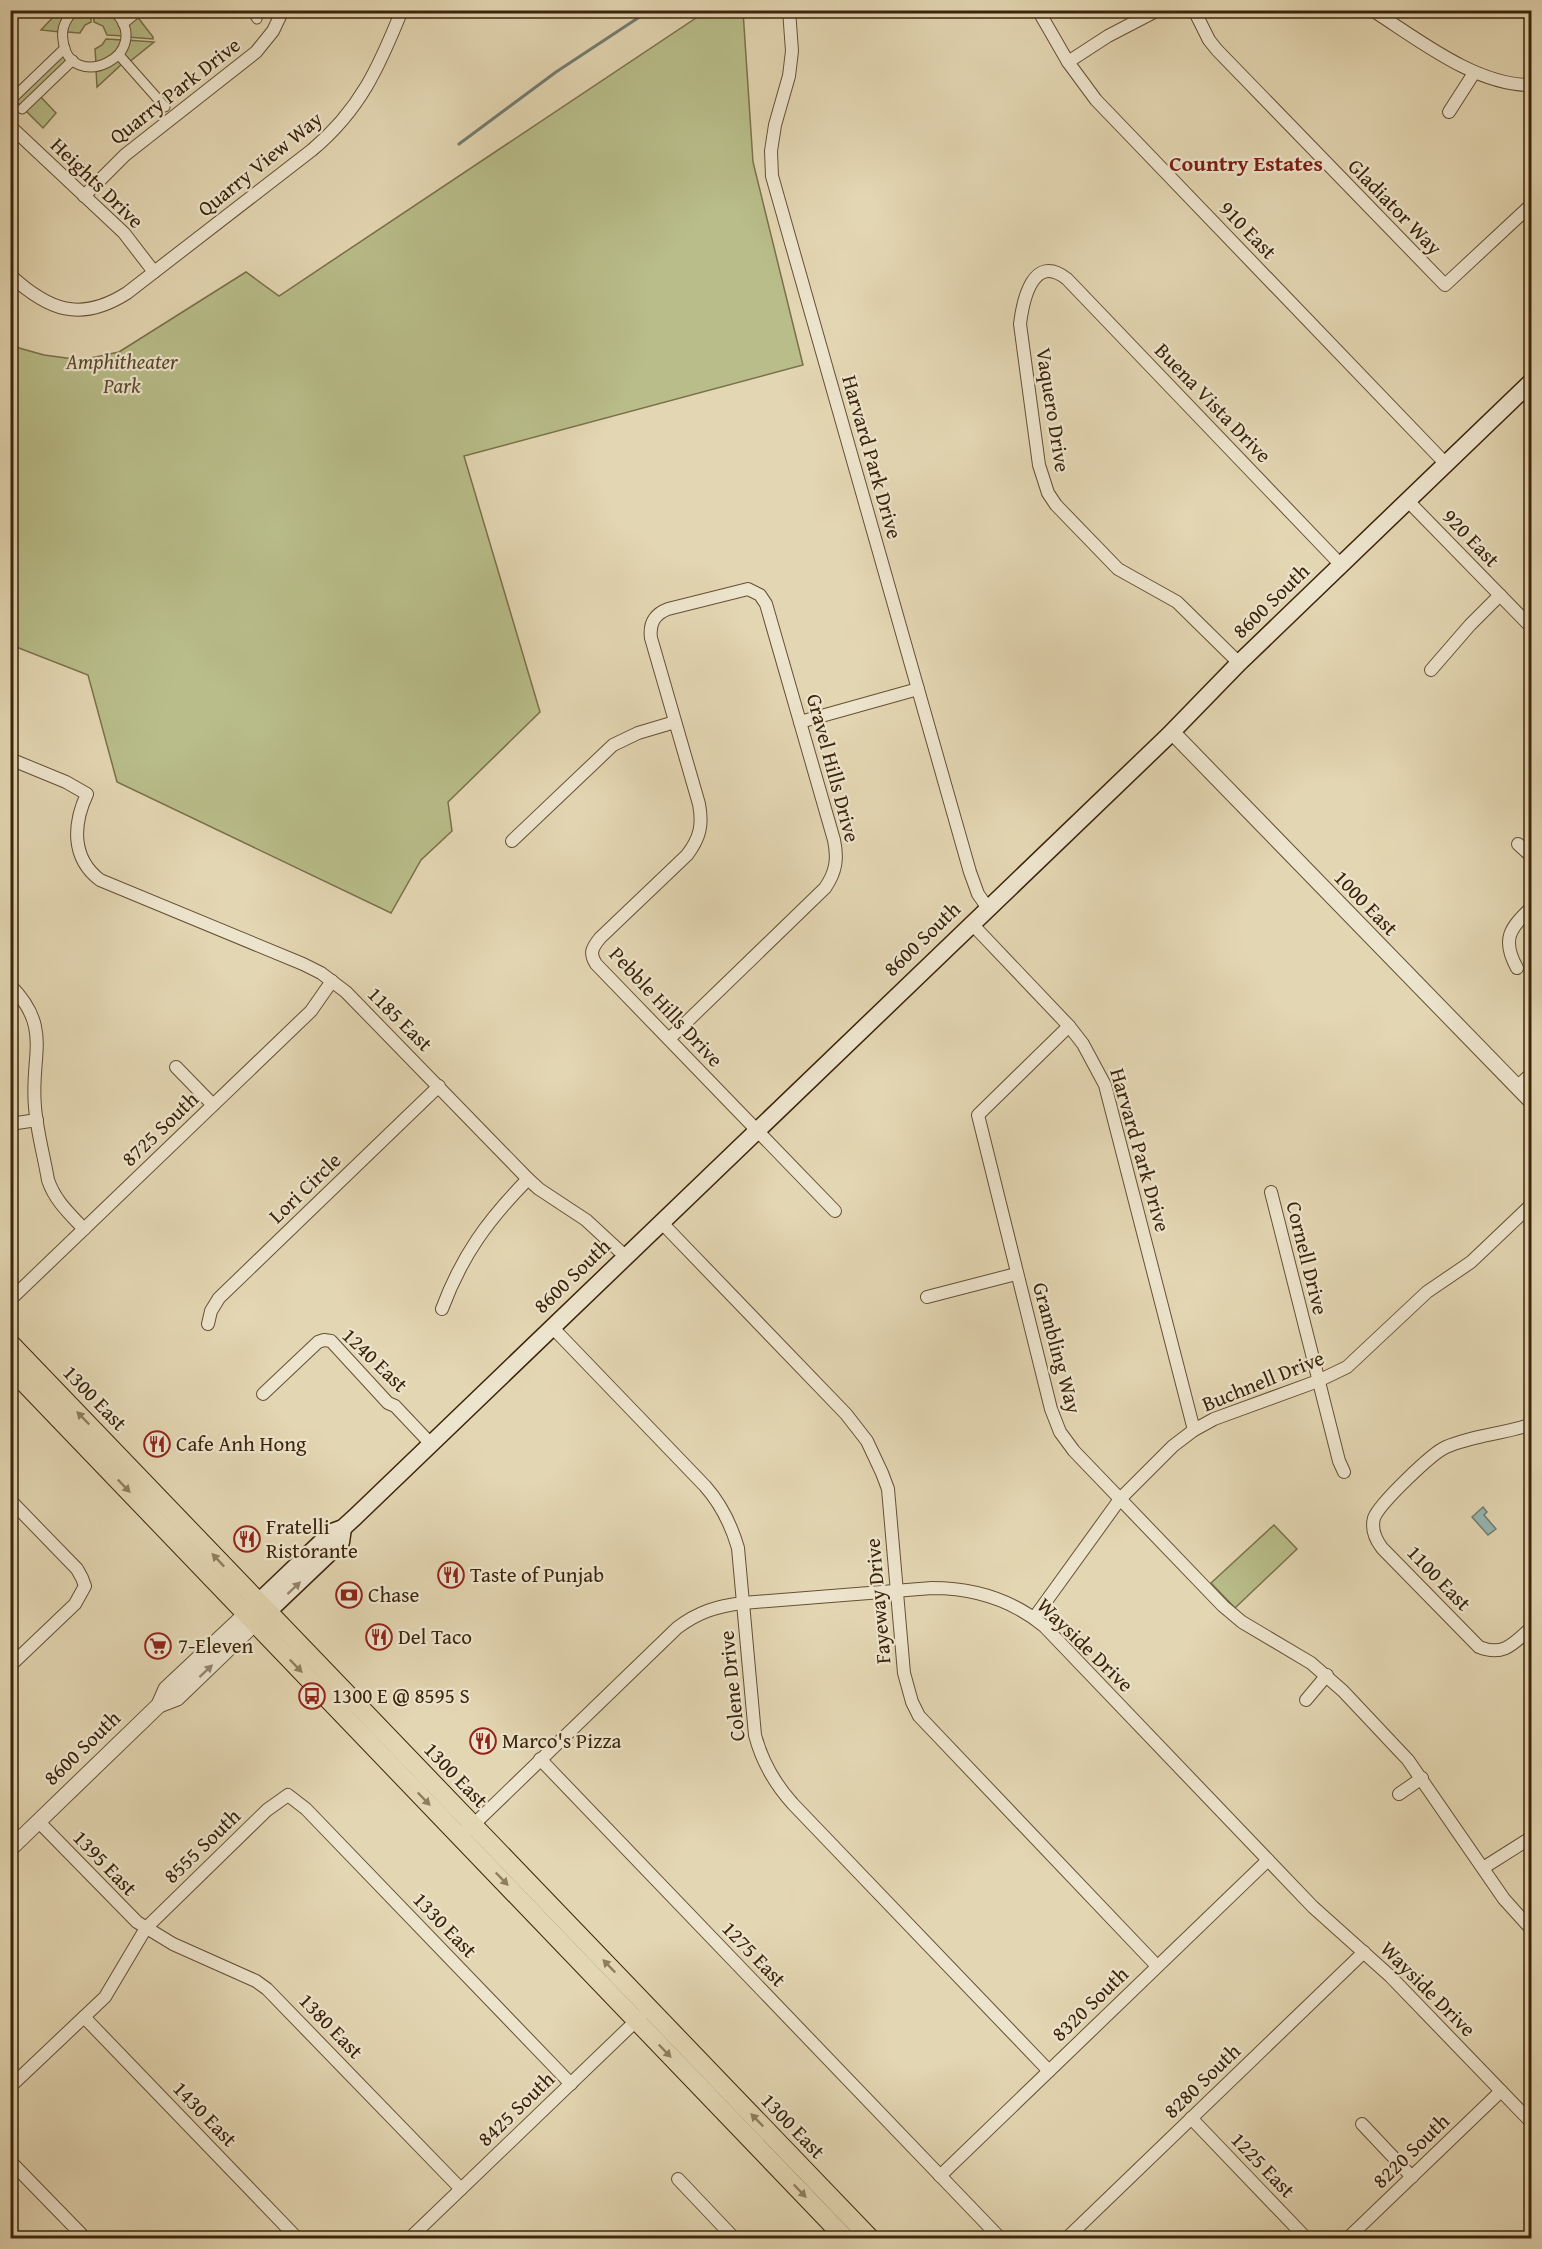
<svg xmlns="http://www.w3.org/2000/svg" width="1542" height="2249" font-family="'Gentium Book Plus',serif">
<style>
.green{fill:#b8bd89;stroke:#7a704a;stroke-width:1.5}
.water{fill:#96b7b3;stroke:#727c6f;stroke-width:1.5}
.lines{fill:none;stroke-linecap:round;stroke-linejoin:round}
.stream{stroke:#727c6f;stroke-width:3}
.pedestrian-casing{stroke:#655034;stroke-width:11}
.minor-casing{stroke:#655034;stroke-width:14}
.tertiary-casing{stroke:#655034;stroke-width:17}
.secondary-casing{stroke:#3b240a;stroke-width:19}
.primary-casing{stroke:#3b240a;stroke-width:20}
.pedestrian{stroke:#ede4cd;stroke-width:9}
.minor{stroke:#ede4cd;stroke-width:12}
.tertiary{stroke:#ede4cd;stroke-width:15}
.secondary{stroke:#ede4cd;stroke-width:16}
.primary{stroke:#e3d6b2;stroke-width:18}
.oneway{fill:#8f7d5e}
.oneway2{fill:#94846c}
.labels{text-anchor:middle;stroke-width:4.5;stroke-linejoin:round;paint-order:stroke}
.street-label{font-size:21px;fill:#3b240a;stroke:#ede4cd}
.park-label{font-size:21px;font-style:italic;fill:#5a4a2a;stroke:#ede4cd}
.poi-label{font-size:21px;fill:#3b240a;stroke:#ede4cd;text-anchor:start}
.neighbourhood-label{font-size:22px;font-weight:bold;fill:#7a1f14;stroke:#ede4cd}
</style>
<rect width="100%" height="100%" fill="#e3d6b2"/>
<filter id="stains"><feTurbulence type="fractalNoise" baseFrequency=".00333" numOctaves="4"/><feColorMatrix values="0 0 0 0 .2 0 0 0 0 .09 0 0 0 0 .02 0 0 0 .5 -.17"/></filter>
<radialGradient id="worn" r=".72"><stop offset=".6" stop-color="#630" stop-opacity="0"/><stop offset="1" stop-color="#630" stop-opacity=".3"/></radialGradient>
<g class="green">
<path d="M 79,10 L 91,11 L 91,22 L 85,25 L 80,33 L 67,32 L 66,25 Z"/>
<path d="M 708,10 L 743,11 L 753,162 L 803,365 L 464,456 L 540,712 L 448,802 L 452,831 L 421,860 L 391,913 L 117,782 L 88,675 L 11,645 L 11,342 L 19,348 L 44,355 L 81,360 L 119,352 L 246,272 L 279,296 Z"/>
<path d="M 59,11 L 66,11 L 68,13 L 60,32 L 41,30 Z"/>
<path d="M 93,11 L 110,12 L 119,20 L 123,36 L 107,35 L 103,26 L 94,22 Z"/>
<path d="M 136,15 L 153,37 L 153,39 L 127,37 L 125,24 Z"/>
<path d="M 106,39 L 123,40 L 116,54 L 96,63 L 95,49 L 102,45 Z"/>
<path d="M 127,40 L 154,42 L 128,63 L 122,55 Z"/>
<path d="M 64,51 L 71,60 L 22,107 L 14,99 Z"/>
<path d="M 119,58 L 123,63 L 97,87 L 96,69 Z"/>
<path d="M 39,95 L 56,113 L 43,128 L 24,109 Z"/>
<path d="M 1274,1525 L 1297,1549 L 1235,1608 L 1211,1583 Z"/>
</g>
<path class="water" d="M 1483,1507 L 1487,1512 L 1484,1515 L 1496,1529 L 1488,1535 L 1472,1517 Z"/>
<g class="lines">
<path class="stream" d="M 459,144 L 556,72 L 650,10"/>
<g class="pedestrian-casing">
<g id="pedestrian">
<path d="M 75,10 C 66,18 61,28 63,40 C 69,96 159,54 113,10"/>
<path d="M 251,10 L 257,19"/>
<path d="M 123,24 L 140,10"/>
<path d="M 119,55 L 165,107"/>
<path d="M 12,99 L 65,48"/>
<path d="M 22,109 L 73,60"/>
</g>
</g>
<g class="minor-casing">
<g id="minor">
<path d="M 789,10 L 792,51 L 789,76 L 775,125 L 771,151 L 772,176 L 970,872 L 978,894 L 987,907"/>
<path d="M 1038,10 L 1068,62 L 1096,100 L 1446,464"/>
<path d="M 1194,10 L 1209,40 L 1217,50 L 1445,285 L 1532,204"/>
<path d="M 1372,10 C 1418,39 1476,86 1532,85"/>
<path d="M 1068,62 L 1108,36 L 1158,10"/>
<path d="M 1449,112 L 1474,73"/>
<path d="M 10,126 L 124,233 L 154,272"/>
<path d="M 84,196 L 125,155 L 256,52 L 273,31 L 283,10"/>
<path d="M 10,275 C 48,310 80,323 127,293 L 312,150 C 360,110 379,67 402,10"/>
<path d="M 1408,501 L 1532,628"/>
<path d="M 1239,663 L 1177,602 L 1118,569 L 1056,505 L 1048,493 L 1039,465 L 1020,324 C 1023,300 1033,252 1067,279 L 1341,565"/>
<path d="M 1431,670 L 1470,625 L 1500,595"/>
<path d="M 800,722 L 918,689"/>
<path d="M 10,759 L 66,782 L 87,794 C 73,824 71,858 100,880 L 303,964 L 321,973 L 346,992 L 528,1179 L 539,1189 L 586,1220 L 625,1256"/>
<path d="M 512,841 L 613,745 L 638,733 L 675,722"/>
<path d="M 1518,844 L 1532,857"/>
<path d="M 971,923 L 1069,1026 L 1083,1044 L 1105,1085 L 1194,1430"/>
<path d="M 1517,968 C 1501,939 1510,928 1532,907"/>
<path d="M 10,985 C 53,1028 30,1055 35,1107 C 37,1132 44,1156 48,1180 C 55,1201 70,1214 84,1229"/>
<path d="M 1069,1026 L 978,1115 L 1051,1409 L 1060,1432 L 1074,1451 L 1223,1606 L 1242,1622 L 1311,1663 L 1343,1691 L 1408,1760 L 1504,1899 L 1532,1930"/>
<path d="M 669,1039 L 825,888 C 836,872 838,859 834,840 L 766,604 L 760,595 L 748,589 L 668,609 C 655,614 649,623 651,638 L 699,804 C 703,825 700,838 687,855 L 600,938 C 592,948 589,953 596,964 L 835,1211"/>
<path d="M 176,1067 L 213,1105"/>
<path d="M 1517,1087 L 1532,1073"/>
<path d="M 10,1124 L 37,1120"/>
<path d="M 1271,1192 L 1339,1461 L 1344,1472"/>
<path d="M 661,1222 L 846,1414 L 867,1441 L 882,1473 L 888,1489 L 904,1673 L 912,1702 L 919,1716 L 1157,1966"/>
<path d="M 927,1297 L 1016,1274"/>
<path d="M 10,1300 L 311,1011 L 332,981"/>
<path d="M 442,1309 C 462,1255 488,1220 528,1179"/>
<path d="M 208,1324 L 211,1311 L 219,1298 L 439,1086"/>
<path d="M 552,1327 L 705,1486 C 721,1504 731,1524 738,1548 L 755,1735 C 762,1762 774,1783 793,1804 L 1049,2071"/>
<path d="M 263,1394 L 318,1342 L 324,1340 L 331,1341 L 388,1403 L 395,1406 L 430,1443"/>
<path d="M 1532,1424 C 1504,1434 1473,1435 1446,1447 C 1432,1453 1379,1504 1374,1518 C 1371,1529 1376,1540 1382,1548 L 1479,1647 C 1504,1657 1514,1643 1532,1627"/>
<path d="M 10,1500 L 77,1569 L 82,1578 L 85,1586 L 75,1604 L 10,1666"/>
<path d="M 1034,1618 L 1120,1499 L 1173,1446 L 1194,1430 L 1214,1419 L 1318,1381 L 1347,1367 L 1427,1292 L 1471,1262 L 1532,1204"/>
<path d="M 1306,1700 L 1327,1675"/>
<path d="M 540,1759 L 1000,2238"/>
<path d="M 1399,1794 L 1422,1778"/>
<path d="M 39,1822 L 137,1922 L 173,1944 L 256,1981 L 267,1989 L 461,2189"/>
<path d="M 468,1830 L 677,1628 C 698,1612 717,1606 743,1603 L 932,1588 C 974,1588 1011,1599 1044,1626 L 1313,1907 L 1390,1976 L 1532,2123"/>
<path d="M 1483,1868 L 1532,1837"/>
<path d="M 84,2017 L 297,2238"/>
<path d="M 10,2087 L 105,1997 L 146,1928 L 267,1810 L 288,1795 L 306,1809 L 571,2084"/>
<path d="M 1191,2118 L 1306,2238"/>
<path d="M 1362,2124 L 1412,2177"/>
<path d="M 10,2161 L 85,2238"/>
<path d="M 940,2176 L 1268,1860"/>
<path d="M 678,2179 L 734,2238"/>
<path d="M 410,2238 L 640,2017"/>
<path d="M 1067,2238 L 1364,1952"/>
<path d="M 1348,2238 L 1501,2091"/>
</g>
</g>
<g class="tertiary-casing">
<g id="tertiary">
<path d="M 1172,732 L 1532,1102"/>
<path d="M 159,1705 L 177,1698 L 255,1623"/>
<path d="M 10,1849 L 159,1705 L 166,1689 L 246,1614"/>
</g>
</g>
<g class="secondary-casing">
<g id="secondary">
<path d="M 249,1611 L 332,1532 L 343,1528 L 355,1517 L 1168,736 L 1239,663 L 1532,381"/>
<path d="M 258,1621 L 341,1542 L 343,1528"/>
</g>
</g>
<g class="primary-casing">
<g id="primary">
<path d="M 10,1343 L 870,2238"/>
<path d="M 10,1368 L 845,2238"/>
</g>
</g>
<use href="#pedestrian" class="pedestrian"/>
<use href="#minor" class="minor"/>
<use href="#tertiary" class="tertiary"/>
<use href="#secondary" class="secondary"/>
<use href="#primary" class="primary"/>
</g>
<defs><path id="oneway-solid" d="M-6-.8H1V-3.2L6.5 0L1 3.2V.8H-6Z" transform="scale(1.5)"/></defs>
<g class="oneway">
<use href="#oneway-solid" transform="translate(83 1418) rotate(-134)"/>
<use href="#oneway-solid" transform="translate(124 1486) rotate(46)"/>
<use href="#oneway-solid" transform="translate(218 1560) rotate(-133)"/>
<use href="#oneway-solid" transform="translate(296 1666) rotate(46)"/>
<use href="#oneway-solid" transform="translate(424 1799) rotate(46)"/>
<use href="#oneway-solid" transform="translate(502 1879) rotate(46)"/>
<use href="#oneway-solid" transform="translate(609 1966) rotate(-134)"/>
<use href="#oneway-solid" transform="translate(665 2051) rotate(46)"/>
<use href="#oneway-solid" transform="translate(757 2120) rotate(-134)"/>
<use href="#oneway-solid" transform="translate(800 2191) rotate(46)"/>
</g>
<g class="oneway2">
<use href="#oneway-solid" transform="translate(294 1588) rotate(-43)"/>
<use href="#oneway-solid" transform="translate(206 1671) rotate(-43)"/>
</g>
<defs>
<g id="restaurant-ring" transform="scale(1.35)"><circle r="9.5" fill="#ede4cd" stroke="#8f2418" stroke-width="1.5"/><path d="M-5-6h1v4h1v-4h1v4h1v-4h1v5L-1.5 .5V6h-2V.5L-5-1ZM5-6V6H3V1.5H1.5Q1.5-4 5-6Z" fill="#8f2418"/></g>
<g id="bank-ring" transform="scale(1.35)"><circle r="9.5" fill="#ede4cd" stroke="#8f2418" stroke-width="1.5"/><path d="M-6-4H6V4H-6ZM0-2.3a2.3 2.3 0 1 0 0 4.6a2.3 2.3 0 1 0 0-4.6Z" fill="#8f2418"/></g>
<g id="supermarket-ring" transform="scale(1.35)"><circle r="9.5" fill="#ede4cd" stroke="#8f2418" stroke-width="1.5"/><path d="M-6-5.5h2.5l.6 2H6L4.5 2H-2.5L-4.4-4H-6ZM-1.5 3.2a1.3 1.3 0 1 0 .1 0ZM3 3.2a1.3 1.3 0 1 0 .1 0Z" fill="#8f2418"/></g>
<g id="bus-ring" transform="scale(1.35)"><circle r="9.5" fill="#ede4cd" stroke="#8f2418" stroke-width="1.5"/><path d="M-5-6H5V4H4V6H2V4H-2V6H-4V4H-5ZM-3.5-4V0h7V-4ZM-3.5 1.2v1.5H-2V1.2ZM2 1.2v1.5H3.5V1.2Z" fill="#8f2418"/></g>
</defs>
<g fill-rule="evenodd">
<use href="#restaurant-ring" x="157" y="1444"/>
<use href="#restaurant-ring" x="247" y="1539"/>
<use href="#restaurant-ring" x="451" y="1575"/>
<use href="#bank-ring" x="349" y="1595"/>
<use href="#restaurant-ring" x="379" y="1637"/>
<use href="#supermarket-ring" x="158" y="1646"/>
<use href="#bus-ring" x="312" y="1696"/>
<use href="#restaurant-ring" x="483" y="1741"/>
</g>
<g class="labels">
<g class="street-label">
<text transform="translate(175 91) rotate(-38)" y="7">Quarry Park Drive</text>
<text transform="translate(260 164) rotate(-39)" y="7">Quarry View Way</text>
<text transform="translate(97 183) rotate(44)" y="7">Heights Drive</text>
<text transform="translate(1395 207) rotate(46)" y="7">Gladiator Way</text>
<text transform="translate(1248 230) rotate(46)" y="7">910 East</text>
<text transform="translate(1213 403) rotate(46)" y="7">Buena Vista Drive</text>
<text transform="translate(1053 410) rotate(81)" y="7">Vaquero Drive</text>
<text transform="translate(872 457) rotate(74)" y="7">Harvard Park Drive</text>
<text transform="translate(1471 538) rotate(46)" y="7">920 East</text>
<text transform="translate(1271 601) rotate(-44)" y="7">8600 South</text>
<text transform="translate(833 768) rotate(75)" y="7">Gravel Hills Drive</text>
<text transform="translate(1366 903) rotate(46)" y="7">1000 East</text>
<text transform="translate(922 939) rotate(-44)" y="7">8600 South</text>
<text transform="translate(666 1007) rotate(47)" y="7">Pebble Hills Drive</text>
<text transform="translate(400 1019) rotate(45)" y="7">1185 East</text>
<text transform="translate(160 1129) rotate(-44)" y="7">8725 South</text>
<text transform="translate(1140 1150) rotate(74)" y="7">Harvard Park Drive</text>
<text transform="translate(305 1188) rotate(-44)" y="7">Lori Circle</text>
<text transform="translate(1307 1258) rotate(76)" y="7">Cornell Drive</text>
<text transform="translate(572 1276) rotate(-44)" y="7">8600 South</text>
<text transform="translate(1057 1348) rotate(75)" y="7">Grambling Way</text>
<text transform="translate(375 1360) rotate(44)" y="7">1240 East</text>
<text transform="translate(1263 1381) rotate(-22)" y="7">Buchnell Drive</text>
<text transform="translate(95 1398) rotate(46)" y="7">1300 East</text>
<text transform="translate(1439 1578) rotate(46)" y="7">1100 East</text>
<text transform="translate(878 1601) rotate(-95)" y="7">Fayeway Drive</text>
<text transform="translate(1085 1645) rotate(44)" y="7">Wayside Drive</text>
<text transform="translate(732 1686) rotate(-96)" y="7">Colene Drive</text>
<text transform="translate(82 1748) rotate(-44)" y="7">8600 South</text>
<text transform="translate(456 1775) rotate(46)" y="7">1300 East</text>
<text transform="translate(202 1846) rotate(-44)" y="7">8555 South</text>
<text transform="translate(105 1863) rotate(46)" y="7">1395 East</text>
<text transform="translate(445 1925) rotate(46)" y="7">1330 East</text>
<text transform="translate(754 1954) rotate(46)" y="7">1275 East</text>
<text transform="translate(1428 1989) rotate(45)" y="7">Wayside Drive</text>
<text transform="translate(1090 2004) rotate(-44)" y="7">8320 South</text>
<text transform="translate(331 2026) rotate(46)" y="7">1380 East</text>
<text transform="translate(1202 2081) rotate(-44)" y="7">8280 South</text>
<text transform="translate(516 2109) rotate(-44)" y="7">8425 South</text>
<text transform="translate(205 2114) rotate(46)" y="7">1430 East</text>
<text transform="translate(793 2126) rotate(46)" y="7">1300 East</text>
<text transform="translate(1411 2151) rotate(-44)" y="7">8220 South</text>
<text transform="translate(1263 2165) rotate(46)" y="7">1225 East</text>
</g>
<g class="park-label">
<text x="122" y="369">Amphitheater<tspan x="122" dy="24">Park</tspan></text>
</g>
<g class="poi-label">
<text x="176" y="1451">Cafe Anh Hong</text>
<text x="266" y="1534">Fratelli<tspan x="266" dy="24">Ristorante</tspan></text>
<text x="470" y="1582">Taste of Punjab</text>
<text x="368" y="1602">Chase</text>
<text x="398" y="1644">Del Taco</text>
<text x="178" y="1653">7-Eleven</text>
<text x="332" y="1703">1300 E @ 8595 S</text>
<text x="502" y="1748">Marco's Pizza</text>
</g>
<g class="neighbourhood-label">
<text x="1246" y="171">Country Estates</text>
</g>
</g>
<rect width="1542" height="2249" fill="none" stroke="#e3d6b2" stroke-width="36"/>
<rect x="12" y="12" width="1518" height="2225" fill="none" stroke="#3b240a" stroke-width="3"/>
<rect x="18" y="18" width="1506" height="2213" fill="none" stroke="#3b240a" stroke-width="1.5"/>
<rect width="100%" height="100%" filter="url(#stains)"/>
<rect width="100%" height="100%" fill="url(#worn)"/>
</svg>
